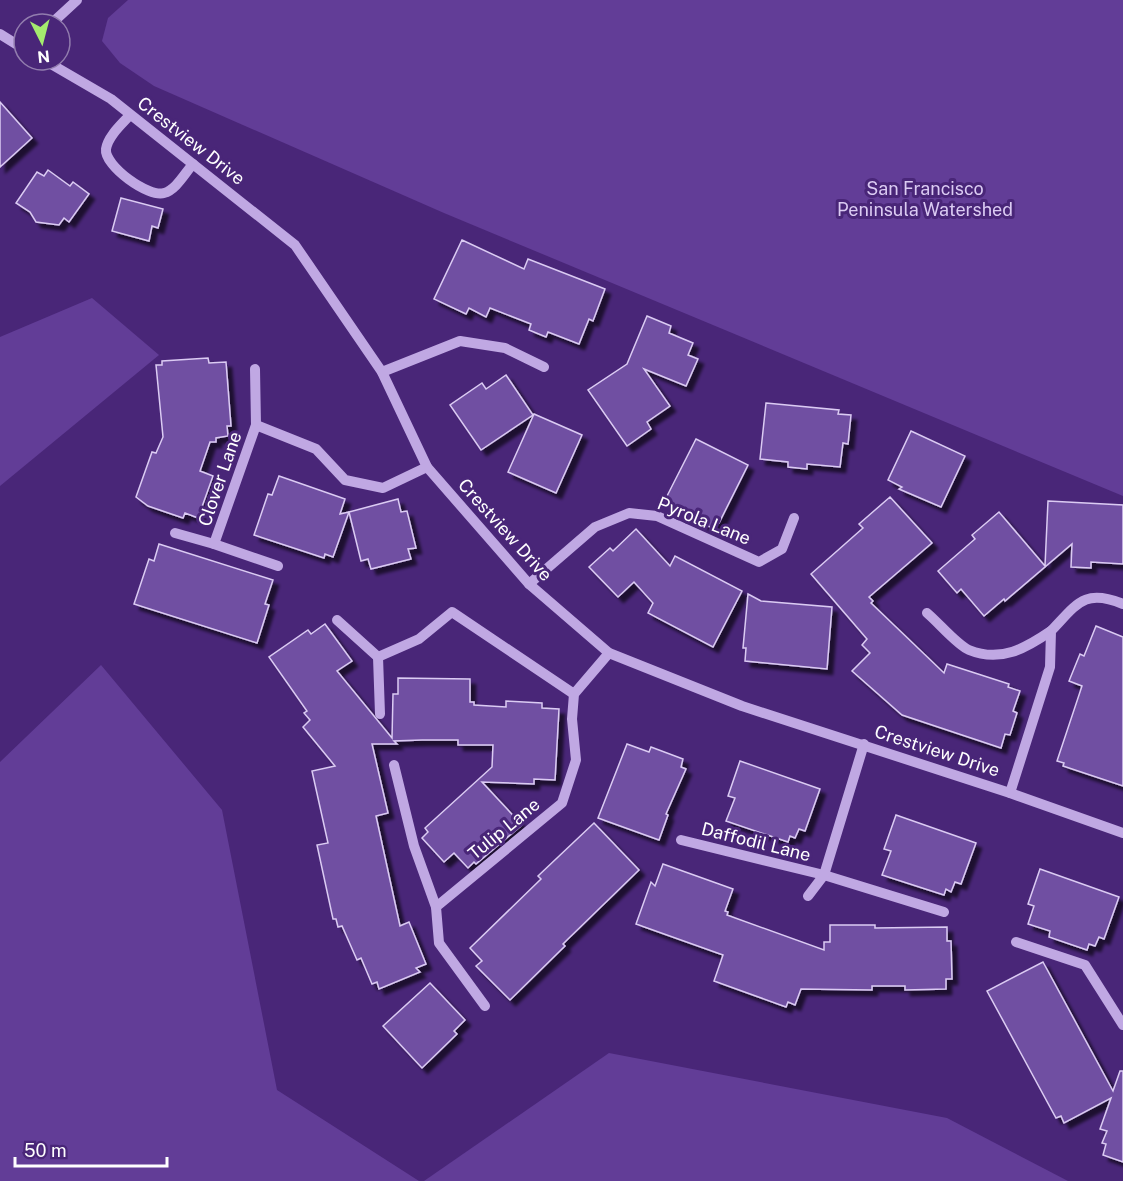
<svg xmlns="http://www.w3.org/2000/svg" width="1123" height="1181" font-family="'Public Sans',sans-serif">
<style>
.green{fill:#623d97}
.building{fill:#704fa2;stroke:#dbcbf3;stroke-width:1.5;filter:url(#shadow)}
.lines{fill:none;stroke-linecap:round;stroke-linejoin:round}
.minor{stroke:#c0a8e3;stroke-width:10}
.labels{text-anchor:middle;stroke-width:6;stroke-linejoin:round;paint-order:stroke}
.street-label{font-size:18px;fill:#fff;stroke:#492678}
.park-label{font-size:18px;fill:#dbcbf3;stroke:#492678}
</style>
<defs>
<filter id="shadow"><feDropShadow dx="5.5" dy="5.5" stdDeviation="1.5" flood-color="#0009"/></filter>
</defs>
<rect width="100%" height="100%" fill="#492678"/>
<g class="green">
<path d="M 128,0 L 1123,0 L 1123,496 L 444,213 L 154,86 L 120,63 L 102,41 L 108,18 Z"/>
<path d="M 92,298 L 159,355 L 0,486 L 0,337 Z"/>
<path d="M 101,665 L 222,810 L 277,1090 L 419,1181 L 0,1181 L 0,762 Z"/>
<path d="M 609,1053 L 947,1118 L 1068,1181 L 424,1181 Z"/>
</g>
<g class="building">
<path d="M 0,102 L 32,138 L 0,167 Z"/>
<path d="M 48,170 L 70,186 L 73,182 L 89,194 L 69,222 L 64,218 L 59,225 L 36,222 L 30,212 L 16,203 L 37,172 L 44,176 Z"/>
<path d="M 121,198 L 163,209 L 158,228 L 152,226 L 149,241 L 112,231 Z"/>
<path d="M 462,240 L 524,269 L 528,259 L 605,289 L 593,321 L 589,319 L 579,344 L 548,332 L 546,337 L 529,330 L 531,324 L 490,308 L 486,317 L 469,308 L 466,314 L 434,299 Z"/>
<path d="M 647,316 L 671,326 L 669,333 L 693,343 L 688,355 L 698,359 L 686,386 L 644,369 L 670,406 L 647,422 L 651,429 L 627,446 L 588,390 L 627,364 Z"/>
<path d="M 208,358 L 209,363 L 226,362 L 231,426 L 227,426 L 228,436 L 216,438 L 216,442 L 210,442 L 200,471 L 213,476 L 198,518 L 185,513 L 183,518 L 148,506 L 136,497 L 152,452 L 156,453 L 163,437 L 156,365 L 162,365 L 162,361 Z"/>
<path d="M 506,375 L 533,415 L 481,450 L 450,405 L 482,383 L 486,389 Z"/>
<path d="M 766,403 L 839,410 L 838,414 L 851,415 L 848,444 L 843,443 L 840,467 L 807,464 L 807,469 L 788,467 L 788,462 L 760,459 Z"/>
<path d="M 534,414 L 582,435 L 556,493 L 508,472 Z"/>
<path d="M 911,431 L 965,456 L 941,507 L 899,489 L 902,487 L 888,480 Z"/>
<path d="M 696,439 L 748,465 L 719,523 L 715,521 L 712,528 L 668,506 L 671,500 L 666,498 Z"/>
<path d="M 279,476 L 345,499 L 340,514 L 349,512 L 333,557 L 325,554 L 324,558 L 254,535 L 268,494 L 272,495 Z"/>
<path d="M 890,497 L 932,543 L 869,597 L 873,601 L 871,603 L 944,673 L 947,664 L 1009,684 L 1008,687 L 1020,691 L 1013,711 L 1017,713 L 1010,735 L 1005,734 L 1001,748 L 902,715 L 852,671 L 870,653 L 862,645 L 867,639 L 811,574 L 863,528 L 859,524 Z"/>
<path d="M 398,499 L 401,512 L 407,511 L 416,548 L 408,549 L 411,559 L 371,569 L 368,559 L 361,561 L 349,512 Z"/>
<path d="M 1048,501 L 1123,505 L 1123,564 L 1091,562 L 1091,568 L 1071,567 L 1072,544 L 1005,601 L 1004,599 L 984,616 L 961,589 L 957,593 L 938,571 L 975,539 L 972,535 L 999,512 L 1045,566 Z"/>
<path d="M 636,529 L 670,566 L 675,556 L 742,591 L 713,647 L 648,613 L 653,603 L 634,582 L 618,597 L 589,567 L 610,548 L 613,551 Z"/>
<path d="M 159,544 L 273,580 L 265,604 L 269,605 L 257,643 L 134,604 L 149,559 L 154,561 Z"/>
<path d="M 748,594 L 761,601 L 832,607 L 827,669 L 745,661 L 746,648 L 743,648 Z"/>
<path d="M 325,624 L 352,661 L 337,671 L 392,738 L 393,694 L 398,694 L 398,678 L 470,679 L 470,702 L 474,702 L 474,705 L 506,707 L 506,701 L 542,703 L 542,708 L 559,709 L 555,780 L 534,779 L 534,784 L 482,782 L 522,825 L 476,864 L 474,862 L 468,868 L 454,853 L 444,862 L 422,838 L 428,832 L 425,828 L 492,767 L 493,745 L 458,745 L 458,740 L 422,740 L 394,741 L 397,744 L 372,744 L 388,813 L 376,816 L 400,926 L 409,922 L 426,964 L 416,968 L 420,972 L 379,989 L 377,982 L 372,984 L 361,958 L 357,960 L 342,926 L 338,927 L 336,919 L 333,919 L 317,845 L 328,843 L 312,771 L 335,766 L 303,727 L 310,720 L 304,713 L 307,711 L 269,657 L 308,630 L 311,634 Z"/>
<path d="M 1096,626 L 1123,637 L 1123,786 L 1063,766 L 1064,763 L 1057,761 L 1082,686 L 1069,681 L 1080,654 L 1084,656 Z"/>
<path d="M 627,744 L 649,752 L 651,747 L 683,759 L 681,767 L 686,769 L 666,814 L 668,815 L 659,840 L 598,818 Z"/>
<path d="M 740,761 L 820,789 L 805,831 L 799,829 L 795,838 L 790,836 L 788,842 L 726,821 L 735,798 L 728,796 Z"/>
<path d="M 896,815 L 976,843 L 961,884 L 955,882 L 951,892 L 946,889 L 944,895 L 882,875 L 891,851 L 884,849 Z"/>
<path d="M 594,823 L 639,870 L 568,939 L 563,944 L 565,946 L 510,1000 L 476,966 L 482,961 L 470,948 L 541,879 L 538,876 Z"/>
<path d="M 663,864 L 733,889 L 725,911 L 728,912 L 727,915 L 824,950 L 824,942 L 830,942 L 830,925 L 875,925 L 875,928 L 947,927 L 947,941 L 951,941 L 952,979 L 946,979 L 946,989 L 905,990 L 905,986 L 872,986 L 872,990 L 801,989 L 795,1005 L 788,1002 L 786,1007 L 714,981 L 723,955 L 636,924 L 651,882 L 655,886 Z"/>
<path d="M 1040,869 L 1119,897 L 1104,939 L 1099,937 L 1095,946 L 1089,944 L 1087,950 L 1049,937 L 1050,931 L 1028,924 L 1034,906 L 1028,904 Z"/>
<path d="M 1043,962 L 1113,1091 L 1120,1071 L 1123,1071 L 1123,1162 L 1103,1155 L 1106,1144 L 1102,1143 L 1107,1131 L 1100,1129 L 1111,1098 L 1064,1123 L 1061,1116 L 1056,1118 L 987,991 Z"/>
<path d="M 430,983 L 465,1020 L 454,1031 L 457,1034 L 422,1068 L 383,1026 Z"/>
</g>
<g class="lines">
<g class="minor">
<path d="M 51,24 L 77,0"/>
<path d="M 0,34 L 24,49"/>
<path d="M 44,60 L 111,99 L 295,245 L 382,372 L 427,467 L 529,584 L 609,653 L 742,706 L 1010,793 L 1123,833"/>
<path d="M 130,115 C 122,124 108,136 106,149 C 104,166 149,198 164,193 C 176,190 185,173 193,164"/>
<path d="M 255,369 L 256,425"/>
<path d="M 382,372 L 460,341 L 505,348 L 544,367"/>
<path d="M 175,533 L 214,544"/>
<path d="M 278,566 L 214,544 L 256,425 L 316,449 L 345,480 L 383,488 L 427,467"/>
<path d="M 529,584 L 595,527 L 629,513 L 657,516 L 759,562 L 782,549 L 794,518"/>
<path d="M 927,613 C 938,622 957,645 969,650 C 1001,663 1026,648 1051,631"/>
<path d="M 337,620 L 378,657"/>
<path d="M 380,714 L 378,657 L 419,639 L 452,612 L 574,694"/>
<path d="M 394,765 L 414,846 L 436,907"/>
<path d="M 1010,793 L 1050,667 L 1051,631 C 1077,604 1084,588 1123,604"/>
<path d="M 681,840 L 824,875 L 944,912"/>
<path d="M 808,896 L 824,875 L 864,744"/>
<path d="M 1016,942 L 1085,965 L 1123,1025"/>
<path d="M 485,1006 L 439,943 L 436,907 L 562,803 L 576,760 L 572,719 L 574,694 L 609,653"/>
</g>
</g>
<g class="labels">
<g class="street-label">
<text transform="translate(191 141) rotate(38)" y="6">Crestview Drive</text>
<text transform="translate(220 479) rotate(-71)" y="6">Clover Lane</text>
<text transform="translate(704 521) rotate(22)" y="6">Pyrola Lane</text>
<text transform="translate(505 530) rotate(48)" y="6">Crestview Drive</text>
<text transform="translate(937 751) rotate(18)" y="6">Crestview Drive</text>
<text transform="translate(504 829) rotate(-39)" y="6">Tulip Lane</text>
<text transform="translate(756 842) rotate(14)" y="6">Daffodil Lane</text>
</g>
<g class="park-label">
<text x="925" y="195">San Francisco<tspan x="925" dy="21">Peninsula Watershed</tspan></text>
</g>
</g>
<g transform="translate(42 42) rotate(174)"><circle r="28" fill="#492678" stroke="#927dae" stroke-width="1.5"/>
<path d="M0-4.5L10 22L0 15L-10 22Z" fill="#a4eb6e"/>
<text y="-9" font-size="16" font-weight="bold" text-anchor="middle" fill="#ffffff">N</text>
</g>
<path d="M15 1157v9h152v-9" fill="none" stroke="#ffffff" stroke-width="3"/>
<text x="24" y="1157" font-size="18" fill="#ffffff" stroke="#492678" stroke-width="4.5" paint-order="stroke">50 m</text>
</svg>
